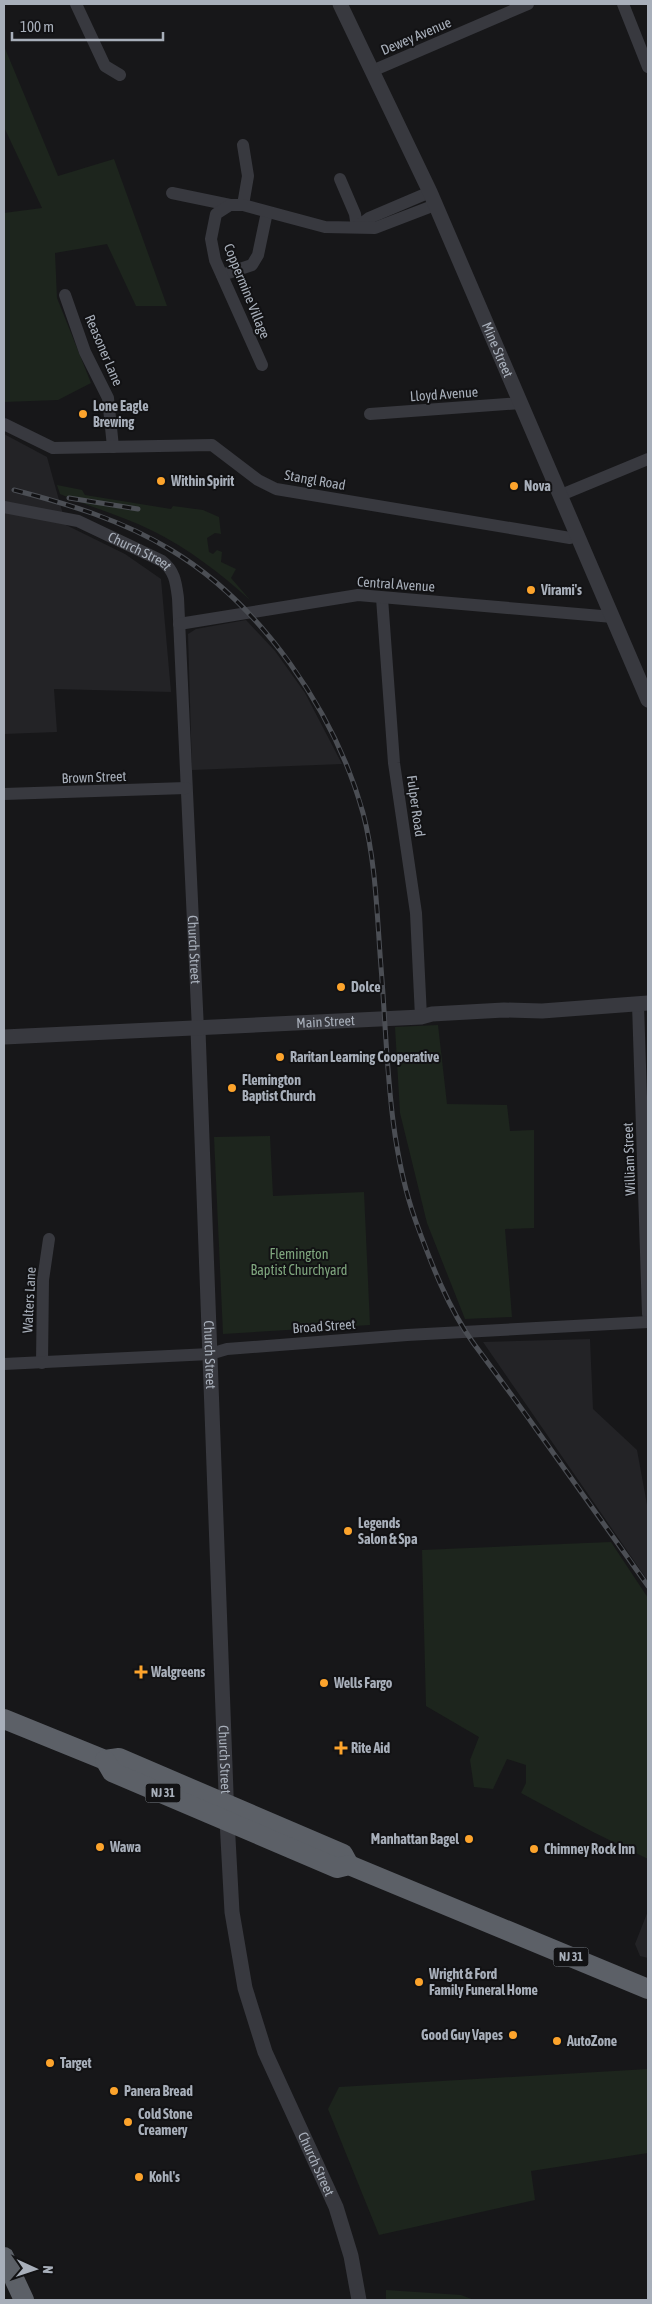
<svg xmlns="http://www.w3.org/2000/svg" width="652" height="2304" font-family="'Asap Condensed',sans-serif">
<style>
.built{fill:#232326}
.green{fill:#1d251d}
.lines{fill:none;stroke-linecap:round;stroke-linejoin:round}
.minor{stroke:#38393f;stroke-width:12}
.tertiary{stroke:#38393f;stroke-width:15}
.trunk{stroke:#5c6067;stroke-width:20}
.rail-casing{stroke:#4b4e54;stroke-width:5}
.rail{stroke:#121214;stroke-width:3;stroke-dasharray:9;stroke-linecap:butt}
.poi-dot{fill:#fda42c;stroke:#121214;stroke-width:2}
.labels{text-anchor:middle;stroke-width:4;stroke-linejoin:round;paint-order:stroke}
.shield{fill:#121214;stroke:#7b8088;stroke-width:1}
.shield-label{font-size:12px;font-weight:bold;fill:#a8afba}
.street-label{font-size:14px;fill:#a8afba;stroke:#121214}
.poi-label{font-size:14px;font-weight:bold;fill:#a8afba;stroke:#121214;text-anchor:start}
.park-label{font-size:14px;fill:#7fa67e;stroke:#121214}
</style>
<rect width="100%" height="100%" fill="#171719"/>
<g class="built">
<path d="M 4,434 L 47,457 L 66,525 L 125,554 L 161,579 L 171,692 L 54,689 L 57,732 L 4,734 Z"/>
<path d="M 246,620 L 275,651 L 305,693 L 342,764 L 192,770 L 188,634 L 196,629 Z"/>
<path d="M 590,1339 L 593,1409 L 637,1450 L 648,1510 L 648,1581 L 483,1342 Z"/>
<path d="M 648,1911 L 648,1958 L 640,1956 L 635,1944 Z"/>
</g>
<g class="green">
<path d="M 4,46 L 58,176 L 114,159 L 167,306 L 136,306 L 107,244 L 55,253 L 57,298 L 91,383 L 58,400 L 4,402 L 4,213 L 42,208 L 4,127 Z"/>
<path d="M 57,485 L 82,490 L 85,495 L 171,509 L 173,506 L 203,510 L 219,517 L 221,534 L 215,533 L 207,538 L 209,552 L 213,554 L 217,550 L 222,552 L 221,562 L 236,569 L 231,578 L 250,600 C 220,573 189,549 153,531 C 123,516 90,507 60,494 Z"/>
<path d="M 438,1025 L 447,1104 L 507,1105 L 510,1131 L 534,1130 L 534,1228 L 505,1229 L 512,1317 L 465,1319 L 427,1223 L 400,1113 L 395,1027 Z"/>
<path d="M 270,1136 L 273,1196 L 364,1192 L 370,1325 L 223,1334 L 214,1137 Z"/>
<path d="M 611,1542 L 648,1598 L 648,1859 L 593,1832 L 521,1793 L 526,1783 L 526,1765 L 507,1759 L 493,1789 L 474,1787 L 470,1760 L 479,1737 L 426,1706 L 422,1550 Z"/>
<path d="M 648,2069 L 648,2153 L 531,2171 L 535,2200 L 379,2235 L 328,2109 L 339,2087 Z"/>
<path d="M 386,2290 L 461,2295 L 474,2300 L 386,2300 Z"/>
</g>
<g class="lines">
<g class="minor">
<path d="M 76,4 L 105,66 L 120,75"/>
<path d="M 623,4 L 648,67"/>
<path d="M 372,71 L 528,4"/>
<path d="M 243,145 L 248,176 L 243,205"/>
<path d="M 340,179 L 355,214 L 357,227"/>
<path d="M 172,193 L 230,205"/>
<path d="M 357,227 L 369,218 L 430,192"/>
<path d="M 222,275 L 252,265 L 258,255 L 267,212"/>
<path d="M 65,295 L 85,352 L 108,398 L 113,447"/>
<path d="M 262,365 L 215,260 L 211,239 L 216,214 L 230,205 L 243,205 L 325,227 L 375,228 L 435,205"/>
<path d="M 370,414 L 521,403"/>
<path d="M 4,424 L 53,448 L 212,445 L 258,480 L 276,489 L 570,538 L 577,534"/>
<path d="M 561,495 L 648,459"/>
<path id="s1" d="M 4,507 L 78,521 L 162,561 C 175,571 176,583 178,598 L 198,1030"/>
<path d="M 382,598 L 394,763 L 416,913 L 421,1017"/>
<path d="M 179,624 L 358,595 L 613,617"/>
<path d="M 4,794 L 186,788"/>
<path d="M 638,1004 L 648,1314"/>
<path d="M 42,1363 L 43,1280 L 49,1239"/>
<path d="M 4,1364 L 210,1354 L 227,1349 L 407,1335 L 648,1322"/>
</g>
<g class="tertiary">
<path id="s2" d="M 340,4 L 430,192 L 648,700"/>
<path id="s3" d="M 198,1030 L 227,1820 L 232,1912 L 245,1988 L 265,2052 L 336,2207 L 351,2256 L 359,2300"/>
<path id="s4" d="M 4,1037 L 421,1017 L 432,1014 L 504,1010 L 542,1011 L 648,1003"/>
</g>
<g class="trunk">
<path d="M 4,1719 L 105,1760 L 119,1758 L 343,1854 L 349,1865"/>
<path d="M 105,1760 L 112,1772 L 337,1868 L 349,1865 L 648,1989"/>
<path d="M 4,2257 L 24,2300"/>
</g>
<g class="rail-casing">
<g id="rail">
<path d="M 14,490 C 68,504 122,520 171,550 C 261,604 335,712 363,813 C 376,862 377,917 381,967 C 388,1052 387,1141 416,1222 C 431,1263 448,1308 474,1344 C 494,1371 514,1398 534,1426 C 572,1479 610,1532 648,1586"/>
<path d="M 69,498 L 138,509"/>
</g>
</g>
<use href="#rail" class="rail"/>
</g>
<g class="poi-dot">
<circle cx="83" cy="414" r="5"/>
<circle cx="161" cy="481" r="5"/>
<circle cx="514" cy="486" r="5"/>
<circle cx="531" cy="590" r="5"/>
<circle cx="341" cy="987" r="5"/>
<circle cx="280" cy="1057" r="5"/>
<circle cx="232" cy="1088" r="5"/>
<circle cx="348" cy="1531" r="5"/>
<path d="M138.5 1664.5h5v5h5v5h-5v5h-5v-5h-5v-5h5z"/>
<circle cx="324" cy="1683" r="5"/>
<path d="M338.5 1740.5h5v5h5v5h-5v5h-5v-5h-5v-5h5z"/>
<circle cx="469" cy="1839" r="5"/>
<circle cx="100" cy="1847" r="5"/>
<circle cx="534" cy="1849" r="5"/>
<circle cx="419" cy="1982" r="5"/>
<circle cx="513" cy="2035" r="5"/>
<circle cx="557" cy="2041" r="5"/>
<circle cx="50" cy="2063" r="5"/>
<circle cx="114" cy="2091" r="5"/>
<circle cx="128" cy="2122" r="5"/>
<circle cx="139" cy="2177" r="5"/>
</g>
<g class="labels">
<g class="shield">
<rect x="145.5" y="1783.5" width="35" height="19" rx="4"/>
<rect x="553.5" y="1947.5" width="35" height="19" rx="4"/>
</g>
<g class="shield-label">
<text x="163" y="1797">NJ 31</text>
<text x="571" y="1961">NJ 31</text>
</g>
<g class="street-label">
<text transform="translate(416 36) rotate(-23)" y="5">Dewey Avenue</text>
<text transform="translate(247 291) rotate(68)" y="5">Coppermine Village</text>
<text transform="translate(104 350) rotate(67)" y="5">Reasoner Lane</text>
<text dy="5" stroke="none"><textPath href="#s2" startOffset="380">Mine Street</textPath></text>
<text transform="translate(444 394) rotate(-4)" y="5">Lloyd Avenue</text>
<text transform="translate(315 480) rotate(10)" y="5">Stangl Road</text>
<text dy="5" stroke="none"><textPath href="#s1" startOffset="144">Church Street</textPath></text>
<text transform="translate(396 584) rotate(4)" y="5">Central Avenue</text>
<text transform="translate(94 777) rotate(-2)" y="5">Brown Street</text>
<text transform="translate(416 806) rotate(82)" y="5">Fulper Road</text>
<text dy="5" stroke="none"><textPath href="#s1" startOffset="562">Church Street</textPath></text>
<text dy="5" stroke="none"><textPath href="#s4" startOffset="322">Main Street</textPath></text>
<text transform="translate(629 1159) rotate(-92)" y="5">William Street</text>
<text transform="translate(29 1300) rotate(-87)" y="5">Walters Lane</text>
<text transform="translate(324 1326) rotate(-4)" y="5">Broad Street</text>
<text dy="5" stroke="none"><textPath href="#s3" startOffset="325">Church Street</textPath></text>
<text dy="5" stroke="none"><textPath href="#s3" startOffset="730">Church Street</textPath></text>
<text dy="5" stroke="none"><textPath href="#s3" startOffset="1150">Church Street</textPath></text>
</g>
<g class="poi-label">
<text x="93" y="411">Lone Eagle<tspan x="93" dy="16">Brewing</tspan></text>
<text x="171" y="486">Within Spirit</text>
<text x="524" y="491">Nova</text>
<text x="541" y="595">Virami's</text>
<text x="351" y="992">Dolce</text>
<text x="290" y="1062">Raritan Learning Cooperative</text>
<text x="242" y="1085">Flemington<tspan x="242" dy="16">Baptist Church</tspan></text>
<text x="358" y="1528">Legends<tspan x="358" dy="16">Salon &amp; Spa</tspan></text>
<text x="151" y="1677">Walgreens</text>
<text x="334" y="1688">Wells Fargo</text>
<text x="351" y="1753">Rite Aid</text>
<text x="459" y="1844" text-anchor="end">Manhattan Bagel</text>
<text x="110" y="1852">Wawa</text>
<text x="544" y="1854">Chimney Rock Inn</text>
<text x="429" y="1979">Wright &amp; Ford<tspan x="429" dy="16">Family Funeral Home</tspan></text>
<text x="503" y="2040" text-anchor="end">Good Guy Vapes</text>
<text x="567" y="2046">AutoZone</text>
<text x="60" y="2068">Target</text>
<text x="124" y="2096">Panera Bread</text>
<text x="138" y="2119">Cold Stone<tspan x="138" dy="16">Creamery</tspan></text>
<text x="149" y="2182">Kohl's</text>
</g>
<g class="park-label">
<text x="299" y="1259">Flemington<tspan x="299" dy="16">Baptist Churchyard</tspan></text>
</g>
</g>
<rect width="652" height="2304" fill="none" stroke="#a8afba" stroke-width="10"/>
<g transform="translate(35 2269) rotate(93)" stroke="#121214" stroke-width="4" paint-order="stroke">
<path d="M0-4L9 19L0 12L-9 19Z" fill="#a8afba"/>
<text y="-8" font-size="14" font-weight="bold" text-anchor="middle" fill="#a8afba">N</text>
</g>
<path d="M12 32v8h151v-8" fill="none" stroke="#a8afba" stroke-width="2.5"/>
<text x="20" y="32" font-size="15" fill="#a8afba" stroke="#121214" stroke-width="4" paint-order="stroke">100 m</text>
</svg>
